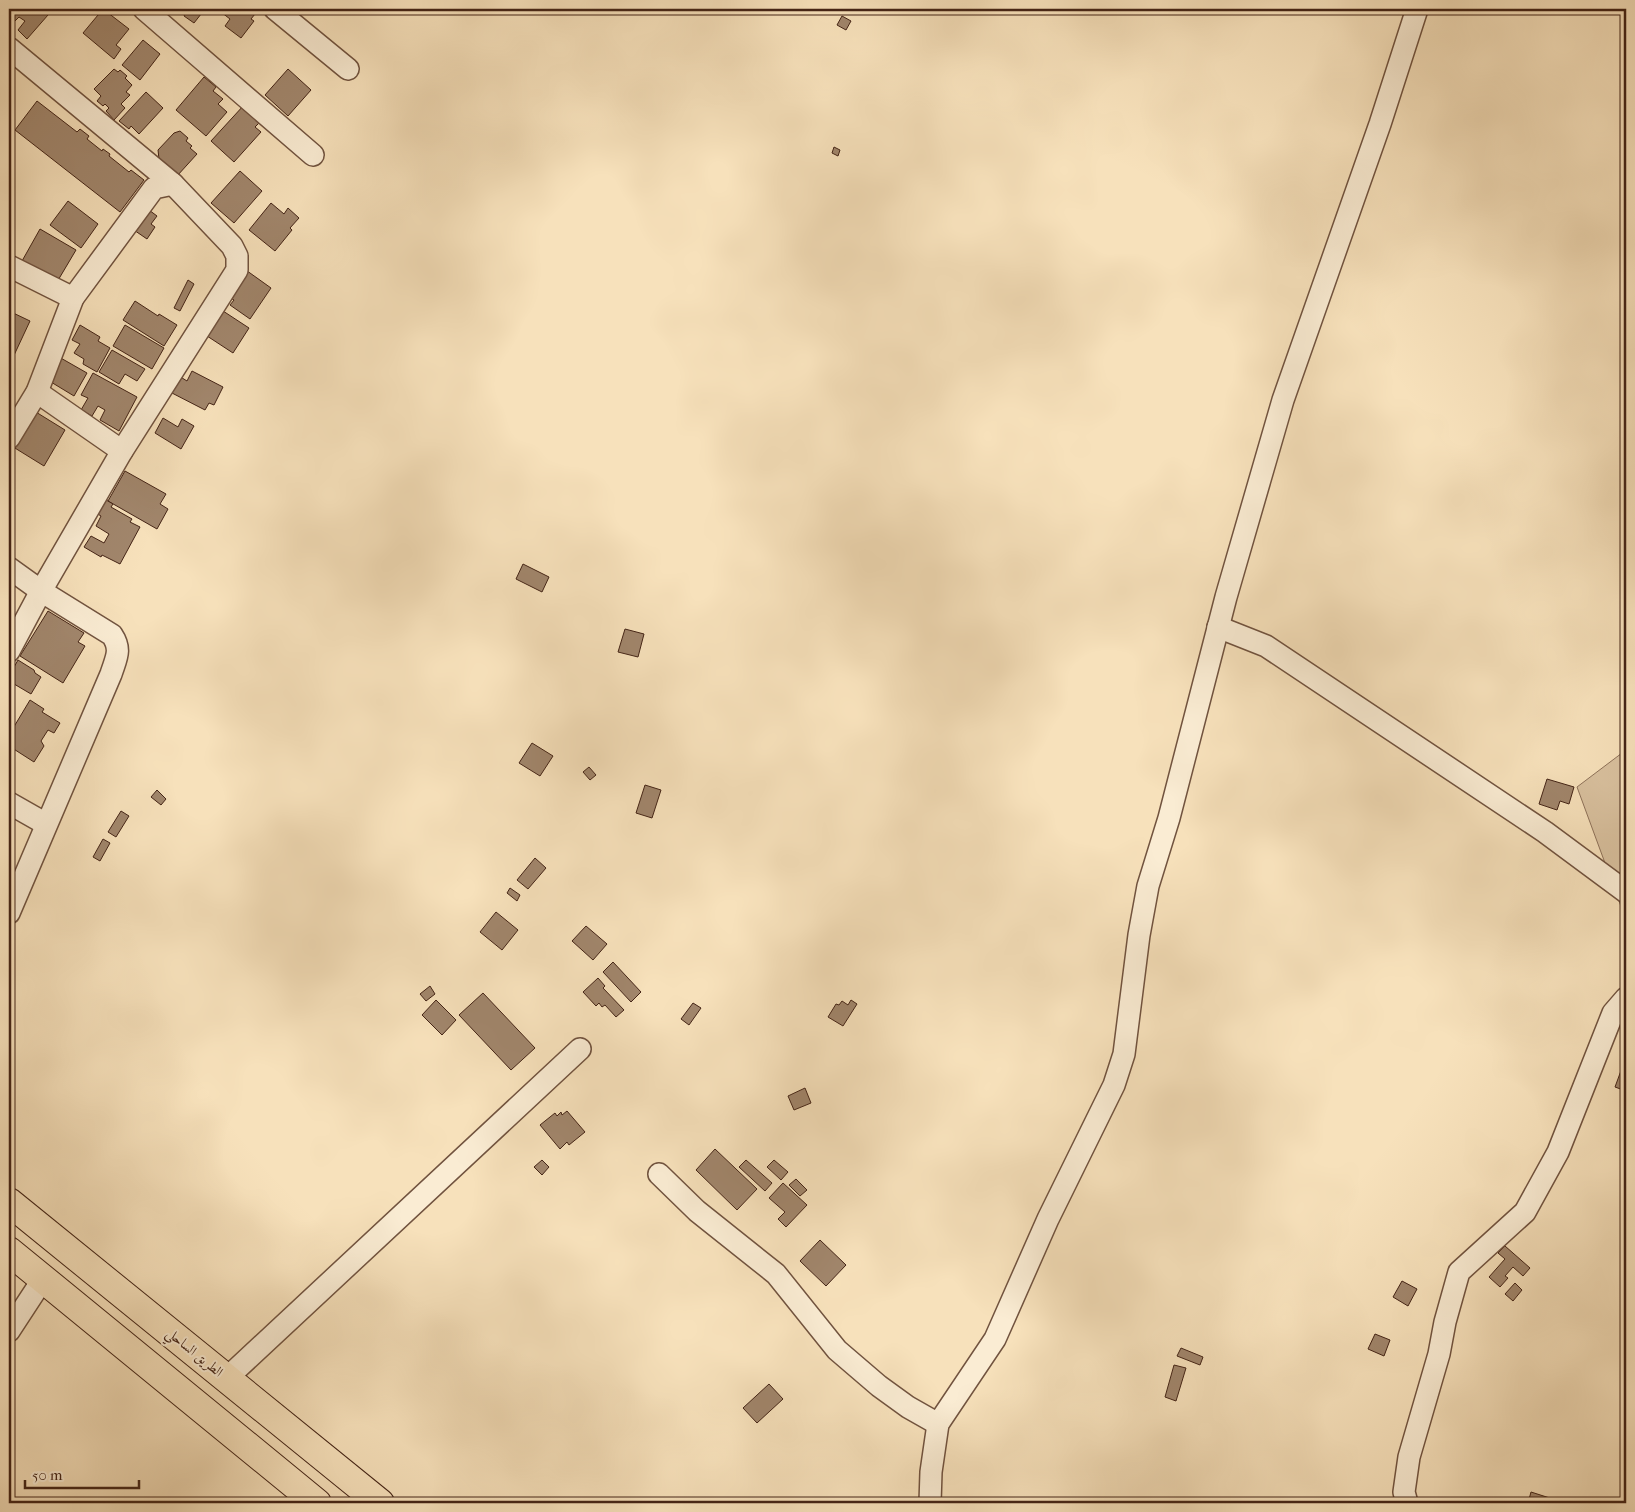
<svg xmlns="http://www.w3.org/2000/svg" width="1635" height="1512" font-family="'IM FELL French Canon',Amiri,serif">
<style>
.green{fill:#d9c19f;stroke:#8e725a}
.building{fill:#a1866c;stroke:#442416}
.lines{fill:none;stroke-linecap:round;stroke-linejoin:round}
.minor-casing{stroke:#71533f;stroke-width:24}
.highway-casing{stroke:#442416;stroke-width:30}
.minor{stroke:#faecd3;stroke-width:21}
.highway{stroke:#f7e1bb;stroke-width:28}
.labels{text-anchor:middle;stroke-width:4;stroke-linejoin:round;paint-order:stroke}
.street-label{font-size:14px;fill:#442416;stroke:#faecd3}
</style>
<rect width="100%" height="100%" fill="#f7e1bb"/>
<filter id="stains"><feTurbulence type="fractalNoise" baseFrequency=".004" numOctaves="4"/><feColorMatrix values="0 0 0 0 .2 0 0 0 0 .09 0 0 0 0 .02 0 0 0 .5 -.17"/></filter>
<radialGradient id="worn" r=".72"><stop offset=".6" stop-color="#630" stop-opacity="0"/><stop offset="1" stop-color="#630" stop-opacity=".3"/></radialGradient>
<path class="green" d="M 1626,750 L 1626,920 L 1577,787 Z"/>
<g class="building">
<path d="M 9,9 L 41,9 L 48,15 L 27,39 L 18,30 L 25,21 L 19,17 L 14,22 L 9,18 Z"/>
<path d="M 103,9 L 129,29 L 116,45 L 121,49 L 114,59 L 83,33 Z"/>
<path d="M 182,9 L 205,9 L 194,23 L 184,16 L 186,12 Z"/>
<path d="M 217,9 L 240,9 L 246,13 L 249,9 L 255,14 L 251,19 L 254,21 L 241,38 L 225,26 L 230,19 Z"/>
<path d="M 842,16 L 851,21 L 846,30 L 837,25 Z"/>
<path d="M 143,40 L 160,54 L 140,80 L 122,65 Z"/>
<path d="M 114,69 L 118,72 L 120,70 L 127,76 L 125,78 L 132,85 L 126,92 L 130,95 L 121,104 L 125,108 L 114,120 L 106,111 L 109,108 L 105,104 L 103,106 L 97,101 L 101,96 L 94,89 Z"/>
<path d="M 288,69 L 311,90 L 288,116 L 265,95 Z"/>
<path d="M 204,77 L 216,87 L 213,91 L 223,99 L 218,104 L 227,112 L 206,136 L 176,110 Z"/>
<path d="M 146,92 L 163,108 L 139,134 L 131,126 L 129,129 L 119,121 Z"/>
<path d="M 37,101 L 77,132 L 80,129 L 89,136 L 87,139 L 102,151 L 103,149 L 110,154 L 109,156 L 129,172 L 131,170 L 144,180 L 120,212 L 15,130 Z"/>
<path d="M 244,105 L 261,121 L 255,127 L 261,132 L 234,162 L 211,141 Z"/>
<path d="M 180,131 L 188,138 L 186,141 L 192,146 L 190,148 L 197,154 L 177,176 L 159,159 L 158,150 L 174,133 Z"/>
<path d="M 834,147 L 840,150 L 838,156 L 832,153 Z"/>
<path d="M 240,171 L 262,191 L 234,223 L 211,203 Z"/>
<path d="M 68,201 L 98,224 L 81,248 L 50,225 Z"/>
<path d="M 271,203 L 284,214 L 288,208 L 299,218 L 290,228 L 292,230 L 275,251 L 249,230 Z"/>
<path d="M 145,207 L 157,216 L 151,224 L 155,227 L 147,239 L 131,228 Z"/>
<path d="M 40,229 L 76,250 L 57,282 L 22,261 Z"/>
<path d="M 243,268 L 271,288 L 250,319 L 230,305 L 234,300 L 224,294 Z"/>
<path d="M 188,280 L 194,284 L 180,311 L 174,308 Z"/>
<path d="M 135,301 L 158,316 L 159,314 L 177,325 L 164,346 L 123,320 Z"/>
<path d="M 220,309 L 249,328 L 233,353 L 204,334 Z"/>
<path d="M 9,311 L 30,321 L 9,366 Z"/>
<path d="M 80,325 L 100,337 L 98,341 L 110,348 L 97,372 L 83,364 L 84,359 L 74,353 L 80,344 L 72,340 Z"/>
<path d="M 125,325 L 164,348 L 152,369 L 113,346 Z"/>
<path d="M 112,350 L 145,369 L 137,381 L 125,374 L 119,384 L 99,372 Z"/>
<path d="M 59,357 L 87,373 L 74,396 L 46,379 Z"/>
<path d="M 192,371 L 223,387 L 214,405 L 209,403 L 205,410 L 170,392 L 179,376 L 187,381 Z"/>
<path d="M 93,373 L 137,397 L 119,431 L 100,420 L 105,410 L 98,406 L 92,416 L 81,410 L 88,398 L 81,395 Z"/>
<path d="M 31,409 L 65,430 L 44,466 L 10,445 Z"/>
<path d="M 163,418 L 178,427 L 182,419 L 194,426 L 181,449 L 155,433 Z"/>
<path d="M 125,471 L 166,494 L 160,504 L 168,509 L 157,529 L 108,501 Z"/>
<path d="M 101,497 L 113,504 L 111,507 L 132,519 L 130,522 L 140,527 L 120,564 L 102,555 L 101,557 L 84,547 L 91,536 L 104,543 L 109,534 L 96,526 L 101,516 L 93,511 Z"/>
<path d="M 523,564 L 549,577 L 542,592 L 516,579 Z"/>
<path d="M 48,611 L 84,633 L 78,642 L 85,646 L 63,683 L 20,656 Z"/>
<path d="M 625,629 L 644,634 L 638,657 L 618,652 Z"/>
<path d="M 18,660 L 34,670 L 35,673 L 41,677 L 31,694 L 9,681 L 9,676 Z"/>
<path d="M 30,700 L 44,709 L 42,712 L 60,723 L 54,733 L 48,730 L 41,741 L 44,746 L 34,762 L 9,746 L 9,735 Z"/>
<path d="M 532,743 L 553,756 L 540,776 L 519,763 Z"/>
<path d="M 589,767 L 596,775 L 590,780 L 583,772 Z"/>
<path d="M 1547,779 L 1574,787 L 1569,804 L 1560,801 L 1557,810 L 1539,804 Z"/>
<path d="M 645,785 L 661,790 L 652,818 L 636,813 Z"/>
<path d="M 157,790 L 166,799 L 161,805 L 151,797 Z"/>
<path d="M 121,811 L 129,816 L 116,837 L 108,832 Z"/>
<path d="M 103,839 L 110,843 L 100,861 L 93,857 Z"/>
<path d="M 535,858 L 546,868 L 528,889 L 517,880 Z"/>
<path d="M 510,888 L 520,895 L 517,901 L 507,893 Z"/>
<path d="M 496,912 L 518,930 L 502,950 L 480,932 Z"/>
<path d="M 586,926 L 607,944 L 593,960 L 572,941 Z"/>
<path d="M 613,962 L 641,992 L 631,1002 L 603,972 Z"/>
<path d="M 598,978 L 605,986 L 603,988 L 624,1010 L 616,1017 L 605,1005 L 602,1007 L 599,1003 L 596,1006 L 583,992 Z"/>
<path d="M 430,986 L 435,994 L 426,1001 L 420,994 Z"/>
<path d="M 483,993 L 535,1048 L 511,1070 L 459,1015 Z"/>
<path d="M 436,1000 L 456,1020 L 442,1035 L 422,1015 Z"/>
<path d="M 851,1000 L 857,1004 L 843,1026 L 828,1017 L 836,1004 L 839,1005 L 842,1001 L 848,1005 Z"/>
<path d="M 693,1003 L 701,1008 L 689,1025 L 681,1019 Z"/>
<path d="M 1626,1057 L 1626,1091 L 1615,1087 Z"/>
<path d="M 805,1088 L 811,1103 L 794,1110 L 788,1096 Z"/>
<path d="M 567,1111 L 585,1132 L 569,1145 L 567,1142 L 560,1149 L 540,1125 L 555,1113 L 557,1116 L 561,1112 L 562,1115 Z"/>
<path d="M 715,1149 L 757,1189 L 737,1210 L 696,1170 Z"/>
<path d="M 542,1160 L 549,1167 L 542,1175 L 534,1167 Z"/>
<path d="M 746,1160 L 772,1183 L 765,1191 L 739,1167 Z"/>
<path d="M 774,1160 L 788,1172 L 781,1180 L 767,1167 Z"/>
<path d="M 796,1179 L 807,1190 L 800,1196 L 789,1185 Z"/>
<path d="M 783,1183 L 807,1205 L 786,1227 L 778,1219 L 785,1212 L 769,1198 Z"/>
<path d="M 820,1240 L 846,1265 L 826,1286 L 800,1261 Z"/>
<path d="M 1505,1246 L 1530,1268 L 1523,1276 L 1513,1267 L 1505,1276 L 1508,1278 L 1500,1287 L 1489,1277 L 1505,1259 L 1498,1253 Z"/>
<path d="M 1402,1281 L 1417,1289 L 1408,1306 L 1393,1297 Z"/>
<path d="M 1515,1283 L 1522,1290 L 1513,1301 L 1505,1294 Z"/>
<path d="M 1375,1334 L 1390,1340 L 1384,1356 L 1368,1349 Z"/>
<path d="M 1181,1348 L 1203,1357 L 1200,1365 L 1177,1356 Z"/>
<path d="M 1174,1365 L 1186,1368 L 1176,1401 L 1165,1397 Z"/>
<path d="M 769,1384 L 783,1399 L 757,1423 L 743,1408 Z"/>
<path d="M 1531,1492 L 1556,1500 L 1555,1503 L 1528,1503 Z"/>
</g>
<g class="lines">
<g class="minor-casing">
<g id="minor">
<path d="M 144,9 L 313,155"/>
<path d="M 275,9 L 348,69"/>
<path d="M 9,48 L 173,184 L 154,188 L 73,298 L 37,392 L 9,438"/>
<path d="M 9,266 L 73,298"/>
<path d="M 37,392 L 122,451"/>
<path d="M 9,568 L 41,591 L 112,635 C 122,650 116,658 111,674 L 9,913"/>
<path d="M 1218,627 L 1266,646 L 1545,832 L 1626,892"/>
<path d="M 9,651 L 41,591 L 122,451 L 237,270 L 237,256 L 232,246 L 173,184"/>
<path d="M 9,803 L 46,824"/>
<path d="M 659,1174 L 697,1211 L 776,1274 L 837,1350 L 879,1386 L 908,1407 L 938,1424"/>
<path d="M 9,1331 L 43,1279"/>
<path d="M 227,1378 L 580,1049"/>
<path d="M 930,1503 L 931,1472 L 938,1424 L 995,1339 L 1048,1219 L 1114,1085 L 1124,1054 L 1139,935 L 1148,886 L 1169,818 L 1226,597 L 1283,400 L 1380,124 L 1417,9"/>
<path d="M 1407,1503 L 1404,1492 L 1409,1457 L 1439,1354 L 1445,1322 L 1459,1272 L 1525,1212 L 1558,1152 L 1613,1013 L 1626,998"/>
</g>
</g>
<g class="highway-casing">
<g id="highway">
<path d="M 9,1202 L 380,1503"/>
<path d="M 9,1251 L 317,1503"/>
</g>
</g>
<use href="#minor" class="minor"/>
<use href="#highway" class="highway"/>
</g>
<g class="labels">
<g class="street-label">
<text transform="translate(195 1352) rotate(39)" y="5">الطريق الساحلي</text>
</g>
</g>
<rect width="1635" height="1512" fill="none" stroke="#f7e1bb" stroke-width="30"/>
<rect x="10" y="10" width="1615" height="1492" fill="none" stroke="#442416" stroke-width="2.5"/>
<rect x="15" y="15" width="1605" height="1482" fill="none" stroke="#442416"/>
<path d="M25 1480v8h114v-8" fill="none" stroke="#442416" stroke-width="2.5"/>
<text x="32" y="1480" font-size="15" fill="#442416" stroke="#faecd3" stroke-width="4" paint-order="stroke">50 m</text>
<rect width="100%" height="100%" filter="url(#stains)"/>
<rect width="100%" height="100%" fill="url(#worn)"/>
</svg>
